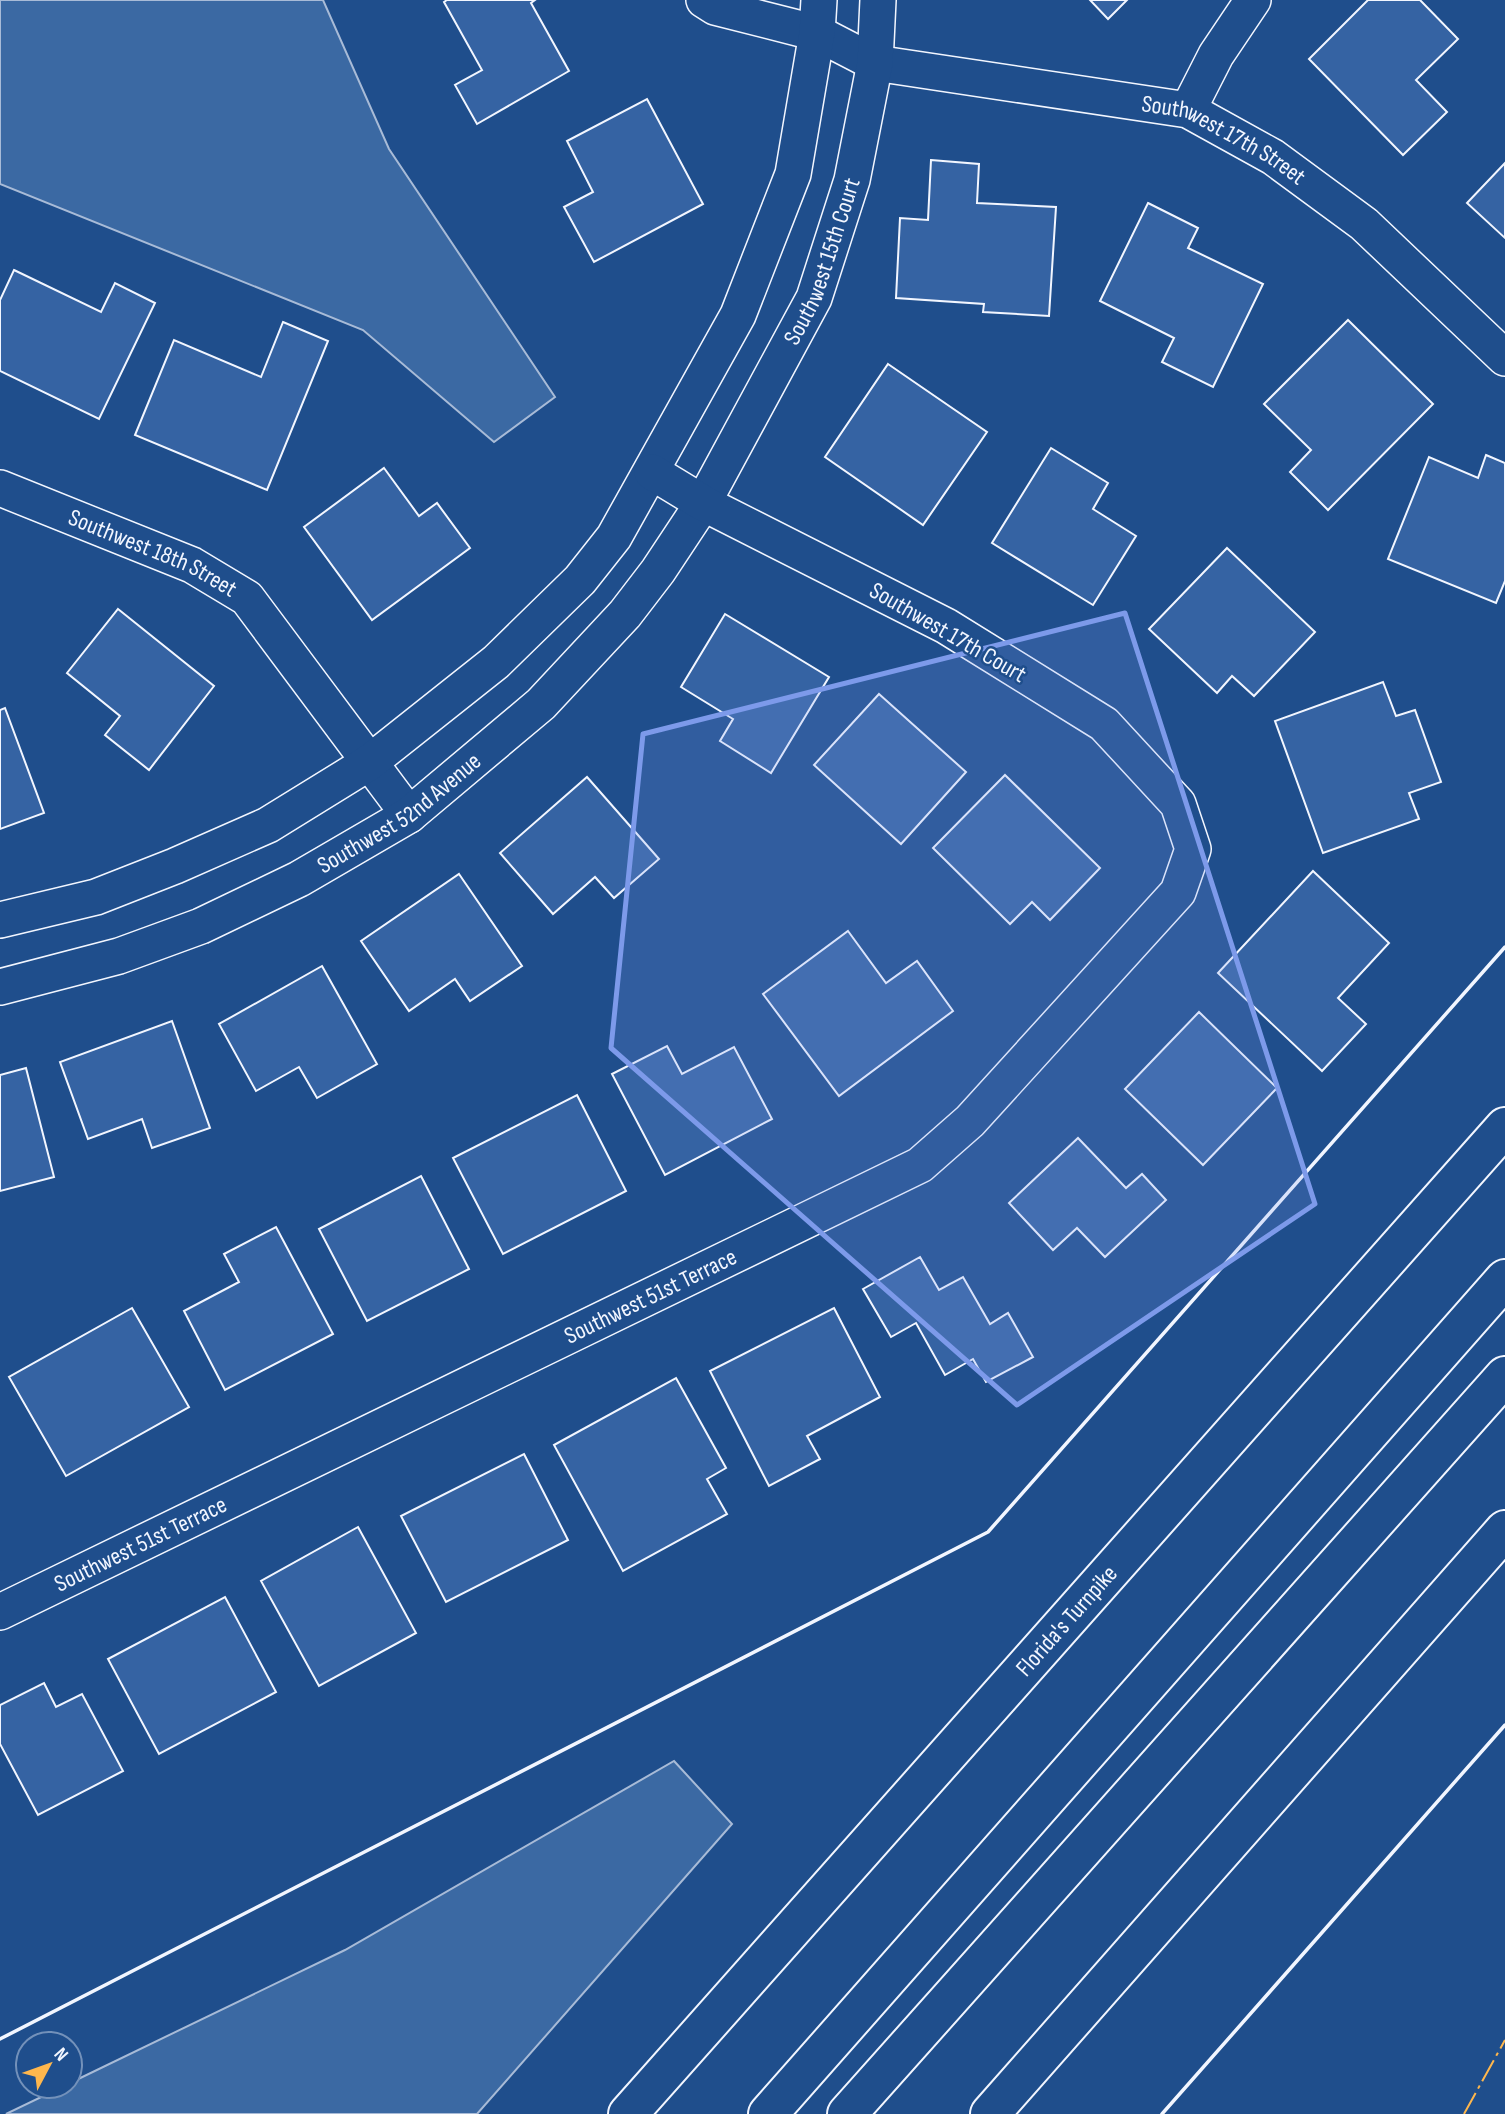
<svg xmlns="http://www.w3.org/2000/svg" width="1505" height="2114" font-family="'Sofia Sans Condensed',sans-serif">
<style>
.water{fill:#3b69a3;stroke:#a8bbd7;stroke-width:2}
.building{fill:#3563a3;stroke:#f2f6ff;stroke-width:2}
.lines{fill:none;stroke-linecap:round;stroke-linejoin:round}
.minor-casing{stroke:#f2f6ff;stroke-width:38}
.motorway-casing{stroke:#f2f6ff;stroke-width:42}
.minor{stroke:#1f4e8c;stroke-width:35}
.motorway{stroke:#1f4e8c;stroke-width:38}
.wall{stroke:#f2f6ff;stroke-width:3.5}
.power{stroke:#ffb74d;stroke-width:2;stroke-dasharray:24 5 3.5 5;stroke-linecap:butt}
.marked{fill:#7d9aea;fill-opacity:0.2;stroke:#7d9aea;stroke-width:5;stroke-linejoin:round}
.labels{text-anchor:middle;stroke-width:5;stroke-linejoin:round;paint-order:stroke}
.street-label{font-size:24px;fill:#f2f6ff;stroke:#1f4e8c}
</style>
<rect width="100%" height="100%" fill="#1f4e8c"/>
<g class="water">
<path d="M 0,0 L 323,0 L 389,149 L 555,397 L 494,442 L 363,330 L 0,184 Z"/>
<path d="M 674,1761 L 732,1824 L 477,2114 L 6,2114 L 64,2086 L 70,2086 L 70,2083 L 345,1950 Z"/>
</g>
<g class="building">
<path d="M 447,0 L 535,0 L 531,3 L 569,71 L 477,124 L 455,85 L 482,70 L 444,2 Z"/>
<path d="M 1090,0 L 1127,0 L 1108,19 Z"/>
<path d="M 1368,0 L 1420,0 L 1458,39 L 1416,80 L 1447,112 L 1403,155 L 1309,59 Z"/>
<path d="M 647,99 L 703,204 L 594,262 L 564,207 L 593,192 L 567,141 Z"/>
<path d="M 931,160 L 979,164 L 977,203 L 1056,207 L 1049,316 L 983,312 L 984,304 L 896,298 L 900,218 L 928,220 Z"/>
<path d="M 1505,163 L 1505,238 L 1467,203 Z"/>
<path d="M 1148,203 L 1198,228 L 1188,248 L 1263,284 L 1213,387 L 1162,362 L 1174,338 L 1100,301 Z"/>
<path d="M 14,270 L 101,312 L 115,283 L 155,303 L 99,419 L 0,371 L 0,300 Z"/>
<path d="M 1348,320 L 1433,404 L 1328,510 L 1290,472 L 1311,450 L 1264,404 Z"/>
<path d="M 283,322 L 328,341 L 267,490 L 135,435 L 174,340 L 261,377 Z"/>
<path d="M 888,364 L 987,432 L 923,525 L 825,457 Z"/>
<path d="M 1051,448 L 1108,483 L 1093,509 L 1136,536 L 1093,605 L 992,543 Z"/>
<path d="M 1486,455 L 1505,463 L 1505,581 L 1496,603 L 1388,559 L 1429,457 L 1478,478 Z"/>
<path d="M 384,468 L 419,516 L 437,503 L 470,548 L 372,620 L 304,527 Z"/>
<path d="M 1227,548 L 1315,632 L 1254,696 L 1232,676 L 1217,693 L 1149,629 Z"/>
<path d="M 118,609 L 214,686 L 149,770 L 105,735 L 120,716 L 67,673 Z"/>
<path d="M 725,614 L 829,677 L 771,773 L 720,741 L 733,719 L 681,687 Z"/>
<path d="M 1383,682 L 1396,716 L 1415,710 L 1441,782 L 1409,793 L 1419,819 L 1323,853 L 1275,721 Z"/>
<path d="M 879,694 L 966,772 L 901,844 L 814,765 Z"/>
<path d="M 5,708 L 44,813 L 0,829 L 0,710 Z"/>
<path d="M 1005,775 L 1100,868 L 1050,920 L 1032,902 L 1010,924 L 933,848 Z"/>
<path d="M 587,777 L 659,859 L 614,898 L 595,877 L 553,914 L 500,853 Z"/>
<path d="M 1313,871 L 1389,943 L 1338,998 L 1366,1024 L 1322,1071 L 1218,973 Z"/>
<path d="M 459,874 L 522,966 L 470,1001 L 455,979 L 409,1011 L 361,941 Z"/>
<path d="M 848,931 L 886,983 L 917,961 L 953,1011 L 839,1096 L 763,994 Z"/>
<path d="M 322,966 L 377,1064 L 317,1098 L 299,1067 L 256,1091 L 219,1024 Z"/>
<path d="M 1199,1012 L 1277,1088 L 1203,1165 L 1125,1089 Z"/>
<path d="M 172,1021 L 210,1128 L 152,1148 L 142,1119 L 88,1139 L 60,1062 Z"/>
<path d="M 667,1046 L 682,1074 L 734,1047 L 772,1119 L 665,1175 L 612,1074 Z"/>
<path d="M 26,1068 L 54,1177 L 0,1191 L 0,1075 Z"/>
<path d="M 577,1095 L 626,1191 L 503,1254 L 453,1158 Z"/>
<path d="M 1078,1138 L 1126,1188 L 1142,1174 L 1166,1200 L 1105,1257 L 1077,1228 L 1053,1250 L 1009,1203 Z"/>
<path d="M 421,1176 L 469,1269 L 367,1321 L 319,1229 Z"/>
<path d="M 276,1227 L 333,1334 L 225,1390 L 184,1311 L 239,1282 L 224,1254 Z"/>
<path d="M 920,1257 L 939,1290 L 963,1277 L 990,1324 L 1008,1313 L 1033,1357 L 986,1382 L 973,1359 L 945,1375 L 916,1323 L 891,1337 L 863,1289 Z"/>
<path d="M 132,1308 L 189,1407 L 66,1476 L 9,1377 Z"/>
<path d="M 834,1308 L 880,1397 L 807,1436 L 820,1459 L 769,1486 L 710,1371 Z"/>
<path d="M 676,1378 L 726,1468 L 707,1479 L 727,1514 L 623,1571 L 554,1445 Z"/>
<path d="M 524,1454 L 568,1540 L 446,1602 L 401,1516 Z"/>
<path d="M 358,1527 L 416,1633 L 319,1686 L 261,1581 Z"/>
<path d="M 225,1597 L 276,1692 L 159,1754 L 108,1659 Z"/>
<path d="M 44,1683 L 56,1707 L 82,1694 L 123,1771 L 38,1815 L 0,1744 L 0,1705 Z"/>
</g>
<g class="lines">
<g class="minor-casing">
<g id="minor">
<path id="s1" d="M 704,0 L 715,7 L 817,33 L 875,63 L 1188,110 L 1273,157 L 1364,224 L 1505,358"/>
<path d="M 1188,110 L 1216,55 L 1253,0"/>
<path id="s2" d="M 0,488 L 192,565 L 247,598 L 409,815"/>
<path d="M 0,920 L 96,897 L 175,866 L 268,825 L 370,762 L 496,662 L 580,580 L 614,537 L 738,315 L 793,174 L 817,33 L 819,0"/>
<path id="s3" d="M 0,987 L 119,956 L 201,926 L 299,879 L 409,815 L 541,704 L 625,614 L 658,571 L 703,503 L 814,298 L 852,180 L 875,63 L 878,0"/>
<path id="s4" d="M 0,1612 L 920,1165 L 970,1121 L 1178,892 L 1193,849 L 1178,804 L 1104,724 L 946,626 L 703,503 L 652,472"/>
</g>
</g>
<g class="motorway-casing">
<g id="motorway">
<path id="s5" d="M 628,2114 L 1505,1127"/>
<path d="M 768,2114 L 1505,1279"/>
<path d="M 847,2114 L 1505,1376"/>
<path d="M 990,2114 L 1505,1530"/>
</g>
</g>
<use href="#minor" class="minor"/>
<use href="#motorway" class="motorway"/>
<g class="wall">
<path d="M 0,2039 L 988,1532 L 1505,947"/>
<path d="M 1162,2114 L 1505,1725"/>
</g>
<path class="power" d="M 1464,2114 L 1505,2040"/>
</g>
<path class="marked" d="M 1125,613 L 1315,1204 L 1017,1405 L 611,1048 L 643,734 Z"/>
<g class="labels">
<g class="street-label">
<text dy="8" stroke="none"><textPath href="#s1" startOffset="544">Southwest 17th Street</textPath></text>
<text dy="8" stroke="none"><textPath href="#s3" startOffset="1148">Southwest 15th Court</textPath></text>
<text dy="8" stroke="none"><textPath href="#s2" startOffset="166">Southwest 18th Street</textPath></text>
<text transform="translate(948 632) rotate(30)" y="8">Southwest 17th Court</text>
<text dy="8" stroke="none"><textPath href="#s3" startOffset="439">Southwest 52nd Avenue</textPath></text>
<text dy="8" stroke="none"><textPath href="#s4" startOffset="723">Southwest 51st Terrace</textPath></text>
<text dy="8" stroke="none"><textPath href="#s4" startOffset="156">Southwest 51st Terrace</textPath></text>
<text dy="8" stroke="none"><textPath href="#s5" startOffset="660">Florida's Turnpike</textPath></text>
</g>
</g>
<g transform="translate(49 2065) rotate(49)"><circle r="33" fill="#1f4e8c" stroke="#7391ba" stroke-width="2"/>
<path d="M0-5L12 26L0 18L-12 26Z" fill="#ffb74d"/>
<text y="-10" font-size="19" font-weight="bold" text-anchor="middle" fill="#f2f6ff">N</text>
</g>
</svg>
